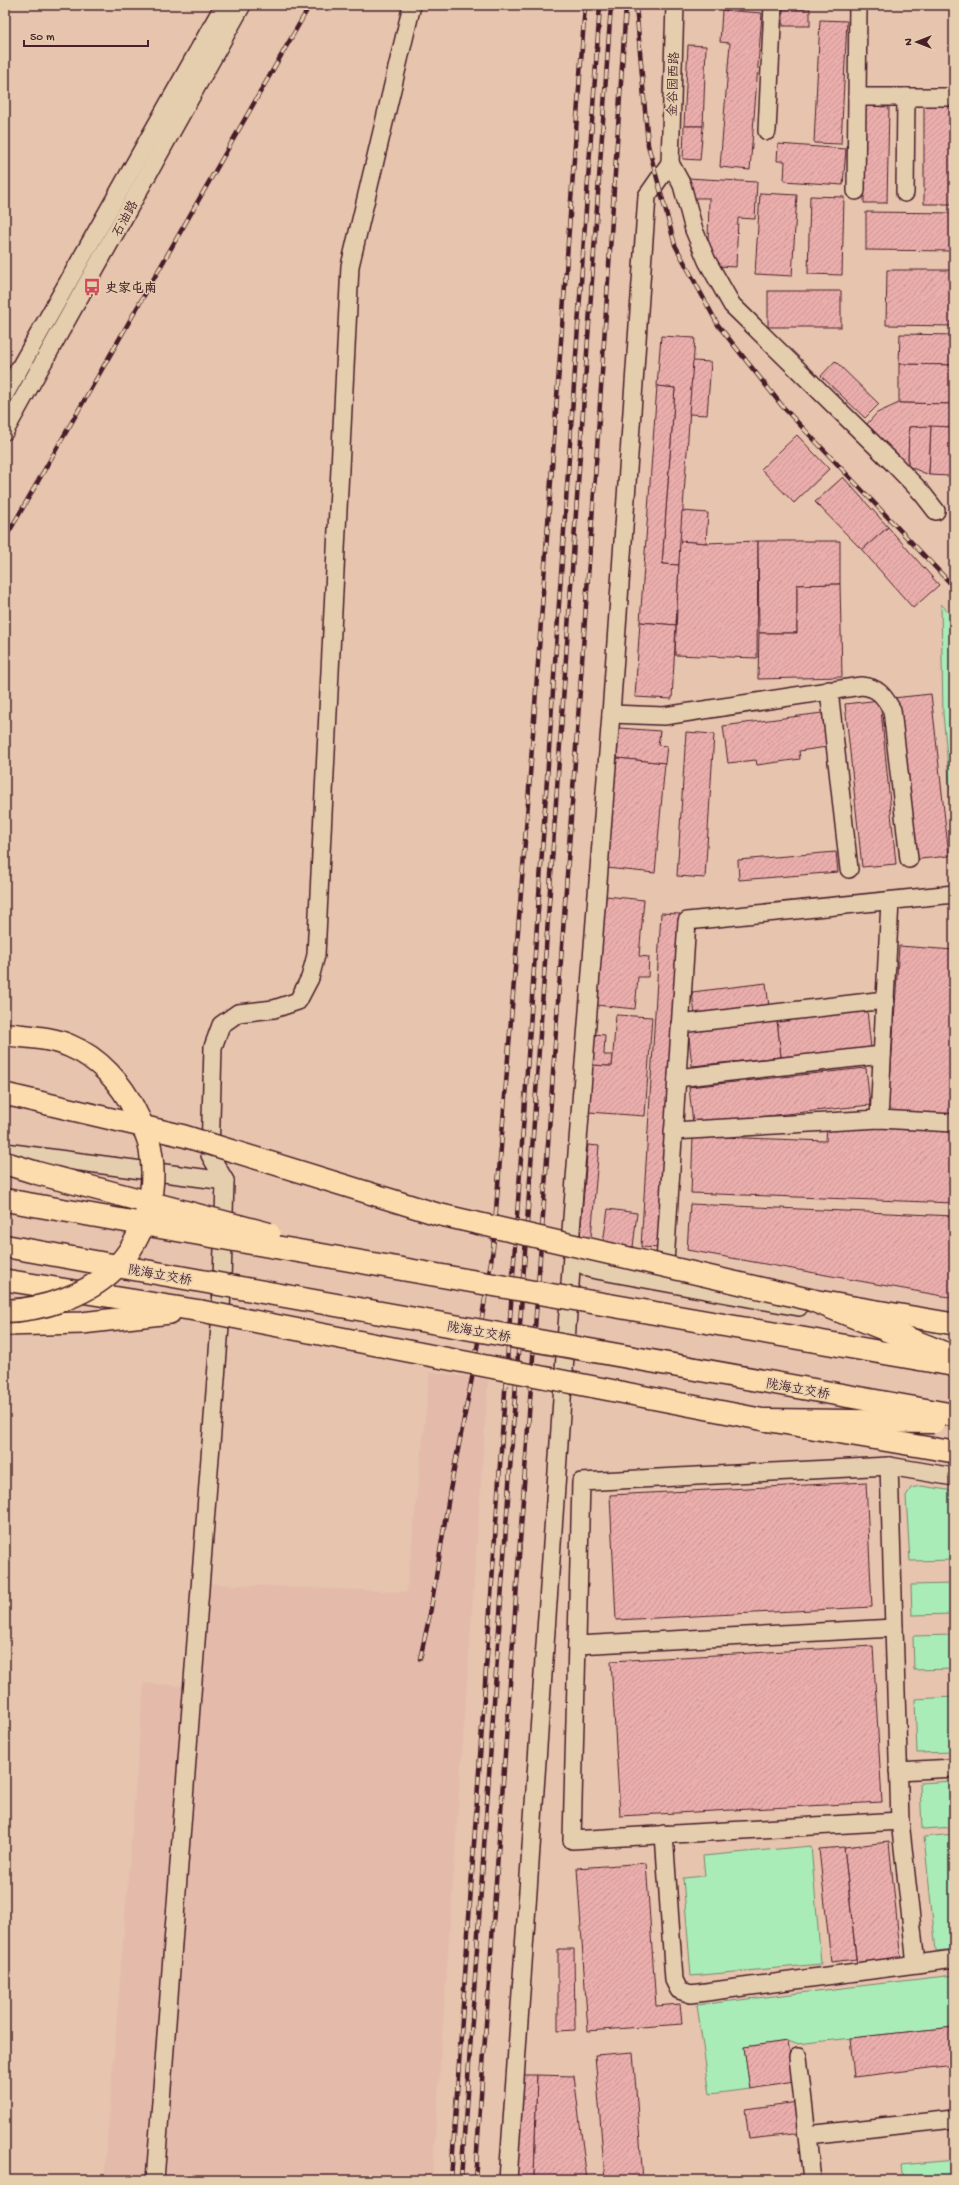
<svg xmlns="http://www.w3.org/2000/svg" width="959" height="2185" font-family="'Gochi Hand','LXGW WenKai TC',sans-serif">
<style>
.built{fill:#e4baaa}
.grass{fill:#a9ecb7;stroke:#7a8671}
.building{fill:url(#building-hatch);stroke:#4a1f2b}
.lines{fill:none;stroke-linecap:round;stroke-linejoin:round}
.minor-casing{stroke:#4a1f2b;stroke-width:20}
.major-casing{stroke:#4a1f2b;stroke-width:24}
.minor{stroke:#e4ceae;stroke-width:17}
.major{stroke:#fcdcac;stroke-width:21}
.rail-casing{stroke:#4a1f2b;stroke-width:4.5}
.rail{stroke:#e4ceae;stroke-width:3;stroke-dasharray:9;stroke-linecap:butt}
.major-bridge-casing{stroke:#4a1f2b;stroke-width:24;stroke-linecap:butt}
.highway-bridge-casing{stroke:#4a1f2b;stroke-width:25;stroke-linecap:butt}
.major-bridge{stroke:#fcdcac;stroke-width:21}
.highway-bridge{stroke:#fcdcac;stroke-width:22}
.labels{text-anchor:middle;stroke-width:3;stroke-linejoin:round;paint-order:stroke}
.street-label{font-size:13px;fill:#4a1f2b;stroke:#e4ceae}
.poi-label{font-size:13px;font-weight:bold;fill:#4a1f2b;stroke:#e4ceae;text-anchor:start}
</style>
<defs>
<pattern id="building-hatch" width="6" height="6" patternUnits="userSpaceOnUse"><rect width="6" height="6" fill="#eaaeac"/><path d="M-1 1l2-2M0 6l6-6M5 7l2-2" fill="none" stroke="#ca9594"/></pattern>
</defs>
<rect width="100%" height="100%" fill="#e6c4ad"/>
<filter id="ink" filterUnits="userSpaceOnUse"><feTurbulence type="fractalNoise" baseFrequency=".025" numOctaves="2"/><feDisplacementMap in="SourceGraphic" scale="8" xChannelSelector="R" yChannelSelector="G"/><feConvolveMatrix kernelMatrix="1 2 1 2 8 2 1 2 1" color-interpolation-filters="sRGB"/></filter>
<g filter="url(#ink)">
<path class="built" d="M 430,1372 L 488,1380 L 432,2180 L 104,2180 L 144,1683 L 202,1688 L 210,1584 L 407,1592 Z"/>
<g class="grass">
<path d="M 941,604 L 954,618 L 954,833 L 943,713 Z"/>
<path d="M 921,1486 L 954,1491 L 954,1560 L 910,1561 L 906,1496 L 911,1488 Z"/>
<path d="M 954,1584 L 954,1614 L 912,1615 L 911,1585 Z"/>
<path d="M 954,1635 L 954,1669 L 914,1670 L 913,1636 Z"/>
<path d="M 954,1697 L 954,1752 L 917,1753 L 915,1699 Z"/>
<path d="M 954,1781 L 954,1827 L 922,1829 L 920,1783 Z"/>
<path d="M 954,1834 L 954,1949 L 936,1951 L 924,1837 Z"/>
<path d="M 811,1846 L 821,1964 L 691,1976 L 683,1878 L 705,1876 L 703,1856 Z"/>
<path d="M 954,1975 L 954,2027 L 796,2044 L 788,2041 L 744,2047 L 750,2089 L 710,2094 L 697,2005 Z"/>
<path d="M 954,2160 L 954,2180 L 903,2180 L 901,2165 Z"/>
</g>
<g class="building">
<rect x="783" y="9" width="27" height="17"/>
<path d="M 722,10 L 762,13 L 750,170 L 720,167 L 730,43 L 720,42 Z"/>
<path d="M 820,20 L 847,21 L 841,144 L 814,143 Z"/>
<path d="M 688,45 L 706,46 L 703,126 L 684,126 Z"/>
<path d="M 924,105 L 953,106 L 952,204 L 924,204 Z"/>
<path d="M 865,106 L 889,107 L 887,203 L 864,203 Z"/>
<path d="M 684,126 L 703,126 L 700,160 L 683,159 Z"/>
<path d="M 778,144 L 846,149 L 843,185 L 784,181 L 785,161 L 777,161 Z"/>
<path d="M 688,178 L 757,182 L 755,219 L 738,218 L 736,267 L 718,266 L 708,244 L 709,198 L 693,198 Z"/>
<path d="M 760,193 L 797,195 L 792,276 L 755,274 Z"/>
<path d="M 810,196 L 844,197 L 842,275 L 808,274 Z"/>
<path d="M 866,212 L 954,213 L 954,251 L 866,250 Z"/>
<path d="M 887,270 L 954,270 L 954,326 L 886,325 Z"/>
<rect x="768" y="291" width="73" height="36"/>
<path d="M 900,334 L 954,335 L 954,365 L 899,364 Z"/>
<path d="M 661,336 L 695,338 L 679,565 L 662,564 L 675,388 L 657,386 Z"/>
<path d="M 693,361 L 711,362 L 707,415 L 689,414 Z"/>
<path d="M 835,361 L 879,404 L 865,418 L 821,376 Z"/>
<path d="M 899,364 L 954,365 L 954,404 L 899,403 Z"/>
<path d="M 657,386 L 675,388 L 662,564 L 679,565 L 676,625 L 640,622 Z"/>
<path d="M 899,403 L 953,404 L 951,427 L 909,427 L 908,466 L 867,424 L 877,413 Z"/>
<path d="M 931,426 L 929,475 L 908,466 L 909,427 Z"/>
<path d="M 931,426 L 951,427 L 950,476 L 929,475 Z"/>
<path d="M 797,435 L 829,469 L 794,503 L 761,469 Z"/>
<path d="M 843,477 L 888,527 L 862,550 L 815,502 Z"/>
<path d="M 682,511 L 708,513 L 706,543 L 680,541 Z"/>
<path d="M 888,527 L 939,585 L 913,608 L 862,550 Z"/>
<path d="M 680,541 L 706,543 L 758,541 L 757,658 L 675,655 Z"/>
<path d="M 758,541 L 840,541 L 840,584 L 797,585 L 797,633 L 759,633 Z"/>
<path d="M 840,584 L 842,677 L 758,679 L 759,633 L 797,633 L 797,585 Z"/>
<path d="M 640,622 L 676,625 L 672,699 L 635,697 Z"/>
<path d="M 931,694 L 949,856 L 911,860 L 893,698 Z"/>
<path d="M 880,700 L 896,864 L 862,867 L 845,704 Z"/>
<path d="M 822,713 L 827,747 L 799,751 L 800,759 L 757,765 L 756,760 L 728,763 L 723,726 Z"/>
<path d="M 619,728 L 660,731 L 658,745 L 667,746 L 665,763 L 617,758 Z"/>
<path d="M 686,732 L 714,734 L 705,878 L 677,876 Z"/>
<path d="M 617,758 L 665,763 L 655,873 L 606,868 Z"/>
<path d="M 836,852 L 838,872 L 739,880 L 738,860 Z"/>
<path d="M 606,896 L 644,900 L 639,956 L 649,957 L 648,977 L 638,977 L 635,1009 L 596,1005 Z"/>
<path d="M 661,913 L 680,914 L 660,1248 L 641,1247 Z"/>
<path d="M 899,946 L 954,950 L 954,1117 L 888,1113 Z"/>
<path d="M 766,983 L 769,1006 L 695,1015 L 692,992 Z"/>
<path d="M 867,1010 L 871,1048 L 781,1057 L 777,1020 Z"/>
<path d="M 616,1015 L 652,1017 L 645,1116 L 588,1112 L 592,1065 L 612,1066 Z"/>
<path d="M 777,1020 L 781,1057 L 692,1066 L 688,1028 Z"/>
<path d="M 594,1034 L 605,1035 L 604,1055 L 613,1055 L 612,1066 L 592,1065 Z"/>
<path d="M 866,1068 L 870,1105 L 693,1124 L 689,1087 Z"/>
<path d="M 827,1125 L 954,1130 L 954,1203 L 691,1193 L 693,1136 L 826,1141 Z"/>
<path d="M 588,1145 L 599,1146 L 590,1249 L 579,1248 Z"/>
<path d="M 690,1204 L 954,1216 L 954,1298 L 687,1250 Z"/>
<path d="M 608,1209 L 637,1213 L 633,1247 L 603,1243 Z"/>
<path d="M 866,1482 L 872,1607 L 616,1620 L 610,1495 Z"/>
<path d="M 873,1646 L 882,1802 L 620,1816 L 611,1661 Z"/>
<path d="M 889,1842 L 901,1961 L 857,1966 L 844,1847 Z"/>
<path d="M 844,1847 L 856,1959 L 831,1962 L 819,1849 Z"/>
<path d="M 646,1863 L 656,2006 L 680,2004 L 682,2024 L 588,2031 L 577,1868 Z"/>
<path d="M 558,1949 L 574,1949 L 575,2030 L 558,2031 Z"/>
<path d="M 954,2027 L 954,2065 L 854,2077 L 850,2038 Z"/>
<path d="M 788,2041 L 794,2082 L 750,2089 L 744,2047 Z"/>
<path d="M 633,2052 L 643,2180 L 605,2180 L 595,2055 Z"/>
<path d="M 520,2075 L 537,2075 L 534,2180 L 517,2180 Z"/>
<path d="M 537,2075 L 574,2076 L 587,2180 L 534,2180 Z"/>
<path d="M 798,2102 L 802,2133 L 749,2139 L 745,2109 Z"/>
</g>
<g class="lines">
<g class="minor-casing">
<g id="minor">
<path d="M 857,97 L 954,97"/>
<path d="M 767,131 L 773,5"/>
<path d="M 670,163 L 647,196 L 611,714 L 570,1244 C 572,1260 578,1262 591,1269 L 799,1307"/>
<path d="M 670,163 L 682,185 L 694,230 L 707,261 L 732,305 L 893,463 L 922,493 L 936,511"/>
<path d="M 670,163 L 675,5"/>
<path d="M 856,191 L 858,5"/>
<path d="M 905,193 L 906,97"/>
<path d="M 5,394 L 224,5"/>
<path d="M 5,431 L 242,5"/>
<path d="M 829,690 L 849,869"/>
<path d="M 611,714 L 664,716 L 861,686 C 878,687 884,696 892,710 L 909,859"/>
<path d="M 680,1024 L 885,1000"/>
<path d="M 677,1078 L 882,1055"/>
<path d="M 879,1119 L 890,901"/>
<path d="M 673,1131 L 879,1119 L 954,1123"/>
<path d="M 5,1152 L 225,1181"/>
<path d="M 664,1278 L 687,921 L 954,894"/>
<path d="M 914,1328 L 954,1335"/>
<path d="M 889,1466 L 900,1821 L 916,1964"/>
<path d="M 577,1645 L 894,1628"/>
<path d="M 898,1771 L 954,1768"/>
<path d="M 900,1821 L 572,1840 L 581,1482 L 889,1466 L 954,1477"/>
<path d="M 664,1834 L 674,1980 L 679,1990 L 691,1994 L 954,1959"/>
<path d="M 798,2057 L 812,2180"/>
<path d="M 807,2135 L 954,2119"/>
<path d="M 155,2180 L 221,1313 L 225,1181 L 210,1155 L 213,1047 L 221,1025 L 238,1013 L 274,1009 L 298,1001 L 310,978 L 316,955 L 350,266 L 412,5"/>
<path d="M 508,2180 L 572,1255"/>
</g>
</g>
<g class="major-casing">
<g id="major">
<path d="M 5,1280 L 201,1311"/>
<path d="M 5,1325 L 82,1323 L 170,1313"/>
</g>
</g>
<use href="#minor" class="minor"/>
<use href="#major" class="major"/>
<g class="rail-casing">
<g id="rail">
<path d="M 636,5 L 648,145 L 675,245 L 718,325 L 783,407 L 954,587"/>
<path d="M 5,539 L 310,5"/>
<path d="M 420,1659 L 430,1614 L 450,1490 L 473,1373 L 493,1249 L 528,803 L 585,5"/>
<path d="M 451,2180 L 600,5"/>
<path d="M 461,2180 L 611,5"/>
<path d="M 475,2180 L 597,449 L 626,5"/>
</g>
</g>
<use href="#rail" class="rail"/>
<g class="major-bridge-casing">
<g id="major-bridge">
<path d="M 5,1094 L 184,1136 L 437,1214 L 812,1300 L 954,1324"/>
<path d="M 201,1311 L 765,1420 L 954,1452"/>
</g>
</g>
<g class="highway-bridge-casing">
<g id="highway-bridge">
<path d="M 5,1034 C 26,1037 51,1037 70,1046 C 99,1058 122,1084 135,1111 C 139,1120 145,1129 148,1139 C 160,1183 147,1238 113,1270 C 86,1296 42,1310 5,1311"/>
<path d="M 5,1163 L 37,1173 L 269,1234"/>
<path d="M 5,1200 L 954,1365"/>
<path d="M 5,1246 L 954,1415"/>
<path d="M 812,1300 L 949,1355"/>
<path d="M 765,1420 L 934,1422"/>
</g>
</g>
<use href="#major-bridge" class="major-bridge"/>
<use href="#highway-bridge" class="highway-bridge"/>
</g>
</g>
<defs>
<g id="bus-bare" transform="scale(1.38)"><path d="M-5-6H5V4H4V6H2V4H-2V6H-4V4H-5ZM-3.5-4V0h7V-4ZM-3.5 1.2v1.5H-2V1.2ZM2 1.2v1.5H3.5V1.2Z" fill="#d1495b" stroke="#e4ceae" stroke-width="2.5" paint-order="stroke"/></g>
</defs>
<g fill-rule="evenodd">
<use href="#bus-bare" x="92" y="287"/>
</g>
<g class="labels">
<g class="street-label">
<text transform="translate(672 84) rotate(-88)" y="5">金谷园西路</text>
<text transform="translate(124 218) rotate(-61)" y="5">石油路</text>
<text transform="translate(160 1274) rotate(10)" y="5">陇海立交桥</text>
<text transform="translate(479 1331) rotate(10)" y="5">陇海立交桥</text>
<text transform="translate(798 1388) rotate(10)" y="5">陇海立交桥</text>
</g>
<g class="poi-label">
<text x="105" y="292">史家屯南</text>
</g>
</g>
<rect width="959" height="2185" fill="none" stroke="#e4ceae" stroke-width="20"/>
<rect x="10" y="10" width="939" height="2165" fill="none" stroke="#4a1f2b" stroke-width="1.5" filter="url(#ink)"/>
<g transform="translate(917 42) rotate(270)" stroke="#e4ceae" stroke-width="3" paint-order="stroke">
<path d="M0-3L7 15L0 10L-7 15Z" fill="#4a1f2b"/>
<text y="-6" font-size="11" font-weight="bold" text-anchor="middle" fill="#4a1f2b">N</text>
</g>
<path d="M24 40v6h124v-6" fill="none" stroke="#4a1f2b" stroke-width="2"/>
<text x="30" y="40" font-size="12" fill="#4a1f2b" stroke="#e4ceae" stroke-width="3" paint-order="stroke">50 m</text>
</svg>
